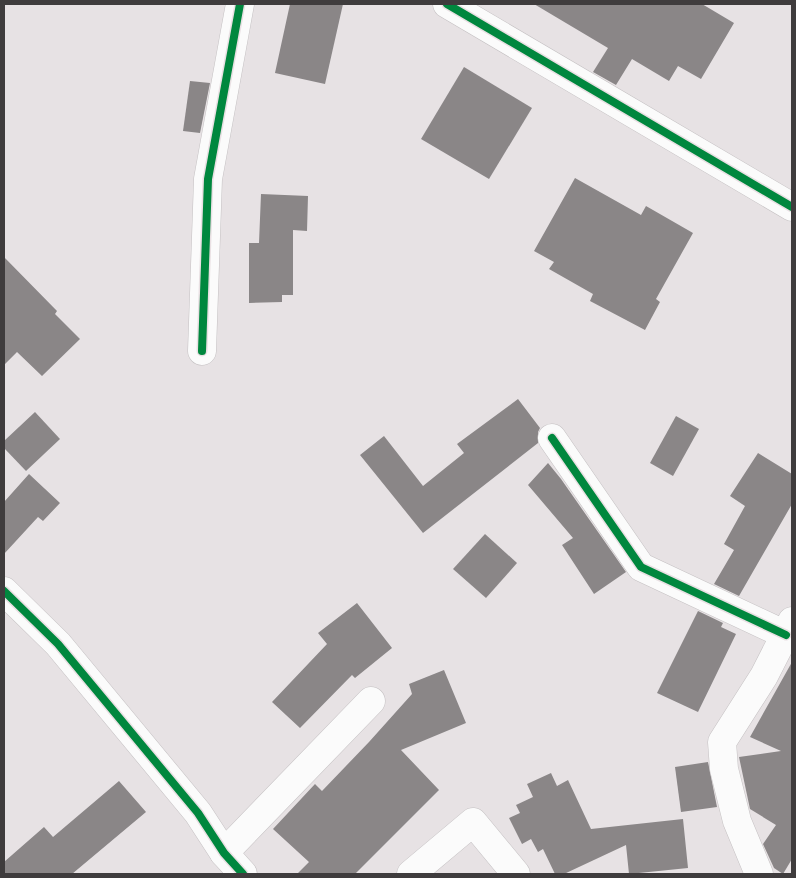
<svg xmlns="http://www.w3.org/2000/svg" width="796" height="878" font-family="'Nunito Sans',sans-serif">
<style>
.building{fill:#8a8687}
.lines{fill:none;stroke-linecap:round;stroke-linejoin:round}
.street-casing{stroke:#c4c0c2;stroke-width:29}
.street{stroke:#fbfbfb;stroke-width:28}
.cycleway-casing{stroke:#e9e0e3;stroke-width:11}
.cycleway{stroke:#00873e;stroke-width:8}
</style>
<rect width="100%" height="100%" fill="#e7e2e4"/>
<g class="building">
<path d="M 290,4 L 343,4 L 325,84 L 275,73 Z"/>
<path d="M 534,4 L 702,4 L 734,23 L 701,79 L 678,66 L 669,81 L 632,59 L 616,85 L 593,72 L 608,48 Z"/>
<path d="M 464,67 L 532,108 L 489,179 L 421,139 Z"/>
<path d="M 190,81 L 210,83 L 200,133 L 183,131 Z"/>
<path d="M 575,178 L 641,215 L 646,206 L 693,233 L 656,299 L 660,302 L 645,330 L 590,301 L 593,294 L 549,269 L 554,262 L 534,251 Z"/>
<path d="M 261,194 L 308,196 L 307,231 L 293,230 L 293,295 L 282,295 L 282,302 L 249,303 L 249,243 L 259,243 Z"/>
<path d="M 4,257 L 57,311 L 55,314 L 80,339 L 42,376 L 17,352 L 4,365 Z"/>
<path d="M 518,399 L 540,428 L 538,432 L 538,443 L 423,533 L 360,455 L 384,436 L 423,486 L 464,453 L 457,444 Z"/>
<path d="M 35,412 L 60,439 L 26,471 L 4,448 L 4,441 Z"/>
<path d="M 676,416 L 699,429 L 673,476 L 650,463 Z"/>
<path d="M 758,453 L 792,474 L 792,504 L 739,596 L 714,584 L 734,550 L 724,544 L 745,506 L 730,496 Z"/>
<path d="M 548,463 L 561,479 L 626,572 L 594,594 L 562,545 L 573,538 L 528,485 Z"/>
<path d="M 29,474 L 60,503 L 43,521 L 38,517 L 4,554 L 4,502 Z"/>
<path d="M 485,534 L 517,563 L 486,598 L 453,569 Z"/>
<path d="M 357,603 L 392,648 L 355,678 L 352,675 L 300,728 L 272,702 L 327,644 L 318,633 Z"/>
<path d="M 698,611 L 723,623 L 721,627 L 736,634 L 698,712 L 657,693 Z"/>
<path d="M 792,662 L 792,859 L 783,874 L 774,868 L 763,844 L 776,825 L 750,809 L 739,757 L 781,751 L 750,737 Z"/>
<path d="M 444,670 L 466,723 L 401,750 L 439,790 L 355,874 L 297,874 L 309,862 L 273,829 L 315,784 L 322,791 L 369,742 L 412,694 L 409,684 Z"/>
<path d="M 708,762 L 717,807 L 681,812 L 675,767 Z"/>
<path d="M 551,773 L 557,786 L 568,780 L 591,829 L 683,819 L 688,868 L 629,874 L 626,845 L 564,874 L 555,874 L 543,849 L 538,852 L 531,839 L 522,844 L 509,818 L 520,813 L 516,805 L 533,797 L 527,784 Z"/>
<path d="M 119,781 L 146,812 L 72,874 L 4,874 L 4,862 L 44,827 L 53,837 Z"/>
</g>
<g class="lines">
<g class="street-casing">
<g id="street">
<path d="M 447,4 L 792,207"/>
<path d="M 202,351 L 208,179 L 240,4"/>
<path d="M 552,438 L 641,567 L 786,635"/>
<path d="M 4,591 L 58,644 L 198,813 L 224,853 L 243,874"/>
<path d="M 224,853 L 371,701"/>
<path d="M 411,874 L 473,822 L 516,874"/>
<path d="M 759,874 L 737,821 L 724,769 L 722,742 L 764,676 L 792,621"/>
</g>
</g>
<use href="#street" class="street"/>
<g class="cycleway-casing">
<g id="cycleway">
<path d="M 447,4 L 792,207"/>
<path d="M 202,351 L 208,179 L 240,4"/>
<path d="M 552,438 L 641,567 L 786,635"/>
<path d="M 4,591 L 58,644 L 198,813 L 224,853 L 243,874"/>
</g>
</g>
<use href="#cycleway" class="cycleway"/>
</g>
<rect width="796" height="878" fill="none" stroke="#3f3c3d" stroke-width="10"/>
</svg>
